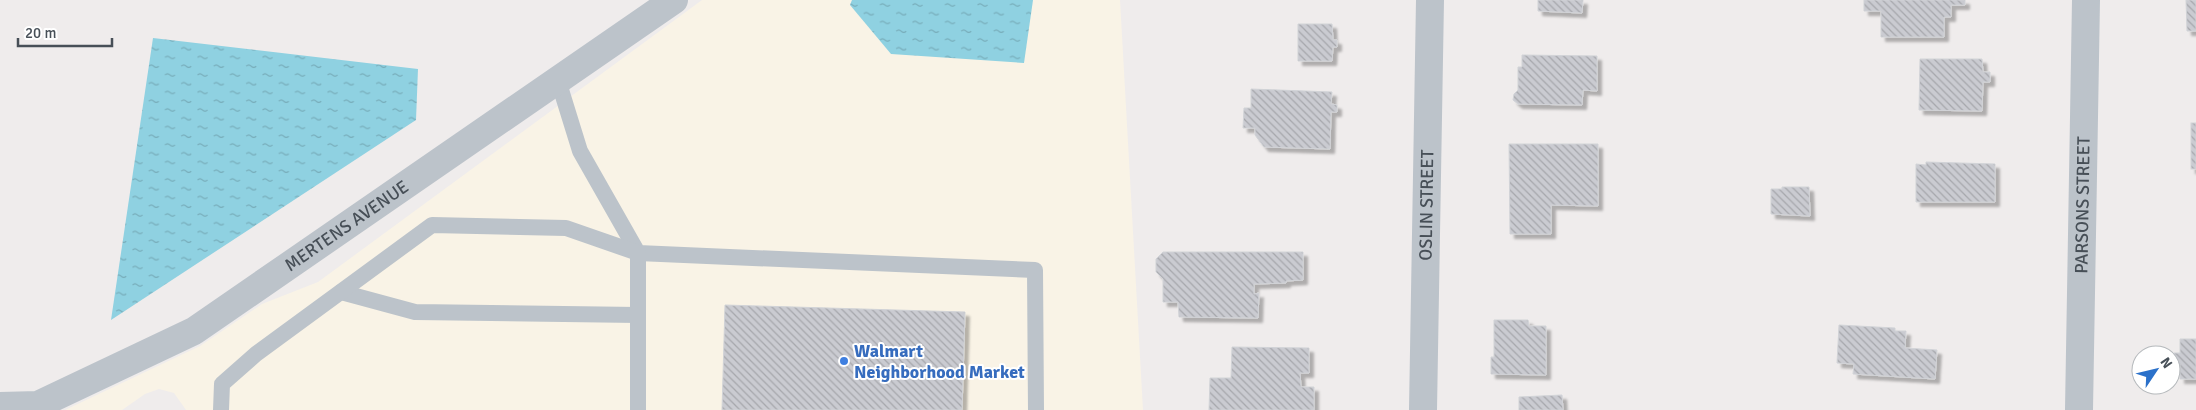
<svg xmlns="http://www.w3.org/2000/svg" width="2196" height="410" font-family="Signika,sans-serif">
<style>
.commercial{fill:#f9f3e6}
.water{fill:url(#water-ripples)}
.building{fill:url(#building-back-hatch);stroke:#d1d3d7;filter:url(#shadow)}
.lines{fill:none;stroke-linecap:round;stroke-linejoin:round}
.service{stroke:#bcc3ca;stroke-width:16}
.minor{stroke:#bcc3ca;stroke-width:28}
.shop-dot{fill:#3f7fe0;stroke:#fff;stroke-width:2}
.labels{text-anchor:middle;stroke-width:4;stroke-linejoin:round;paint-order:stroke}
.street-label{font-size:18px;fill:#474f57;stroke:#fff}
.shop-label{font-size:18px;font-weight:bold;fill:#366cbe;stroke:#fff;text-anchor:start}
</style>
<defs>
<pattern id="water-ripples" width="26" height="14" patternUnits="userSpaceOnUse" patternTransform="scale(1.25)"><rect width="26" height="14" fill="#8fd1e1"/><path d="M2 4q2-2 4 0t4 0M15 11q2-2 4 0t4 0" fill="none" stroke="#77acb9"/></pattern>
<pattern id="building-back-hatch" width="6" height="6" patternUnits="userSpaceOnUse" patternTransform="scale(1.25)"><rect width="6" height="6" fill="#cacbd1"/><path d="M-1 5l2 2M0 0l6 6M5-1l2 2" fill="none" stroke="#a6a7ac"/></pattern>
<filter id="shadow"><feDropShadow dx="4.5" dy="4.5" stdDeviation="1" flood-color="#0004"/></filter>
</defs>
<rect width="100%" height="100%" fill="#efecec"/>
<path class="commercial" d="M 702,0 L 852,0 L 850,5 L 1023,63 L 1033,0 L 1120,0 L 1143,410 L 186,410 L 174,393 L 159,389 L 145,394 L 122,410 L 65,410 L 200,346 L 262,304 L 318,282 Z"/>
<g class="water">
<path d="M 852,0 L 1033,0 L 1024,63 L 891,54 L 850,5 Z"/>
<path d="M 153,38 L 418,69 L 416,120 L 111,320 Z"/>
</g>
<g class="building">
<path d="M 1538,0 L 1583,0 L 1582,13 L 1538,11 Z"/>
<path d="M 1864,0 L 1965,0 L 1965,5 L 1951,5 L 1951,17 L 1944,17 L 1944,37 L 1881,37 L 1881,11 L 1864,11 Z"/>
<path d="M 2186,0 L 2196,0 L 2196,31 L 2187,31 Z"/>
<path d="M 1298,24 L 1332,24 L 1333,40 L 1337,40 L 1337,47 L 1333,47 L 1332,61 L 1298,61 Z"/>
<path d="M 1522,55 L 1597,56 L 1597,91 L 1583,90 L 1582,105 L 1518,104 L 1513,100 L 1514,94 L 1518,90 L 1518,67 L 1522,67 Z"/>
<path d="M 1920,59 L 1982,59 L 1983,72 L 1990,72 L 1990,82 L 1983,82 L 1982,111 L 1919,110 Z"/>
<path d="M 1251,89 L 1332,92 L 1331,104 L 1337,105 L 1337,112 L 1331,112 L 1330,149 L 1264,147 L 1255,135 L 1255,128 L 1243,128 L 1244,108 L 1251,108 Z"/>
<rect x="2191" y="123" width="5" height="46"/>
<path d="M 1509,144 L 1598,144 L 1598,206 L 1551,205 L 1551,234 L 1510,234 Z"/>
<path d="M 1926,162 L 1995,164 L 1995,202 L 1916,202 L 1916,164 L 1926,165 Z"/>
<path d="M 1782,187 L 1809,187 L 1810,216 L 1771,214 L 1771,189 L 1782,189 Z"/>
<path d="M 1163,252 L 1303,252 L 1303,280 L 1286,281 L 1286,283 L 1254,284 L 1254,294 L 1259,293 L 1258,318 L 1179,317 L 1178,302 L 1163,302 L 1163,279 L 1156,272 L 1156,259 Z"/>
<path d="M 725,305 L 965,312 L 962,410 L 722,410 Z"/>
<path d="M 1494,320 L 1528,320 L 1529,326 L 1546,326 L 1546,375 L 1491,374 L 1491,357 L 1494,357 Z"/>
<path d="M 1839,325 L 1895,328 L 1895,331 L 1906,331 L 1905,348 L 1937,350 L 1935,379 L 1853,374 L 1854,364 L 1837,363 Z"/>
<path d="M 2180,339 L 2196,339 L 2196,379 L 2180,379 L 2180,364 L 2174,364 L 2174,353 L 2180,353 Z"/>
<path d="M 1232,347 L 1309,348 L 1309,373 L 1300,373 L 1301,387 L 1314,387 L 1314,410 L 1209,410 L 1210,378 L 1231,378 Z"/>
<path d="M 1562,395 L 1563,410 L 1519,410 L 1519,397 Z"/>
</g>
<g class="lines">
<g class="service">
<path d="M 558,80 L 580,151 L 638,253 L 1035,270 L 1036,410"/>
<path d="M 341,292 L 415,312 L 638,315"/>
<path d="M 221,410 L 222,384 L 256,354 L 432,225 L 566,228 L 638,253 L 638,410"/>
</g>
<g class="minor">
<path id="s1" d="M 0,406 L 38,405 L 194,331 L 674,0"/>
<path id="s2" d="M 1423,410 L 1430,0"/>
<path id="s3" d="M 2079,410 L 2086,0"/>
</g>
</g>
<circle class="shop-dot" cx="844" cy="361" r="5"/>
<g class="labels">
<g class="street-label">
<text dy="6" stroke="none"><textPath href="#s2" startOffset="205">OSLIN STREET</textPath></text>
<text dy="6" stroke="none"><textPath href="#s3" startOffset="205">PARSONS STREET</textPath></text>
<text dy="6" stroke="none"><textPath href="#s1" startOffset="396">MERTENS AVENUE</textPath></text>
</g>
<g class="shop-label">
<text x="854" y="357">Walmart<tspan x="854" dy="21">Neighborhood Market</tspan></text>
</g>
</g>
<g transform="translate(2156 370) rotate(55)"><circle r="24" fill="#ffffff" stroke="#b5b9bc"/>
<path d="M0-4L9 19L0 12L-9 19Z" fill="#2b71ca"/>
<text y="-8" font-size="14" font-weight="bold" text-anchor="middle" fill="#474f57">N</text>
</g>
<path d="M18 38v8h94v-8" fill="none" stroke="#474f57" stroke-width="2.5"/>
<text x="25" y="38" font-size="15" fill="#474f57" stroke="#ffffff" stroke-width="4" paint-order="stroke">20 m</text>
</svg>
